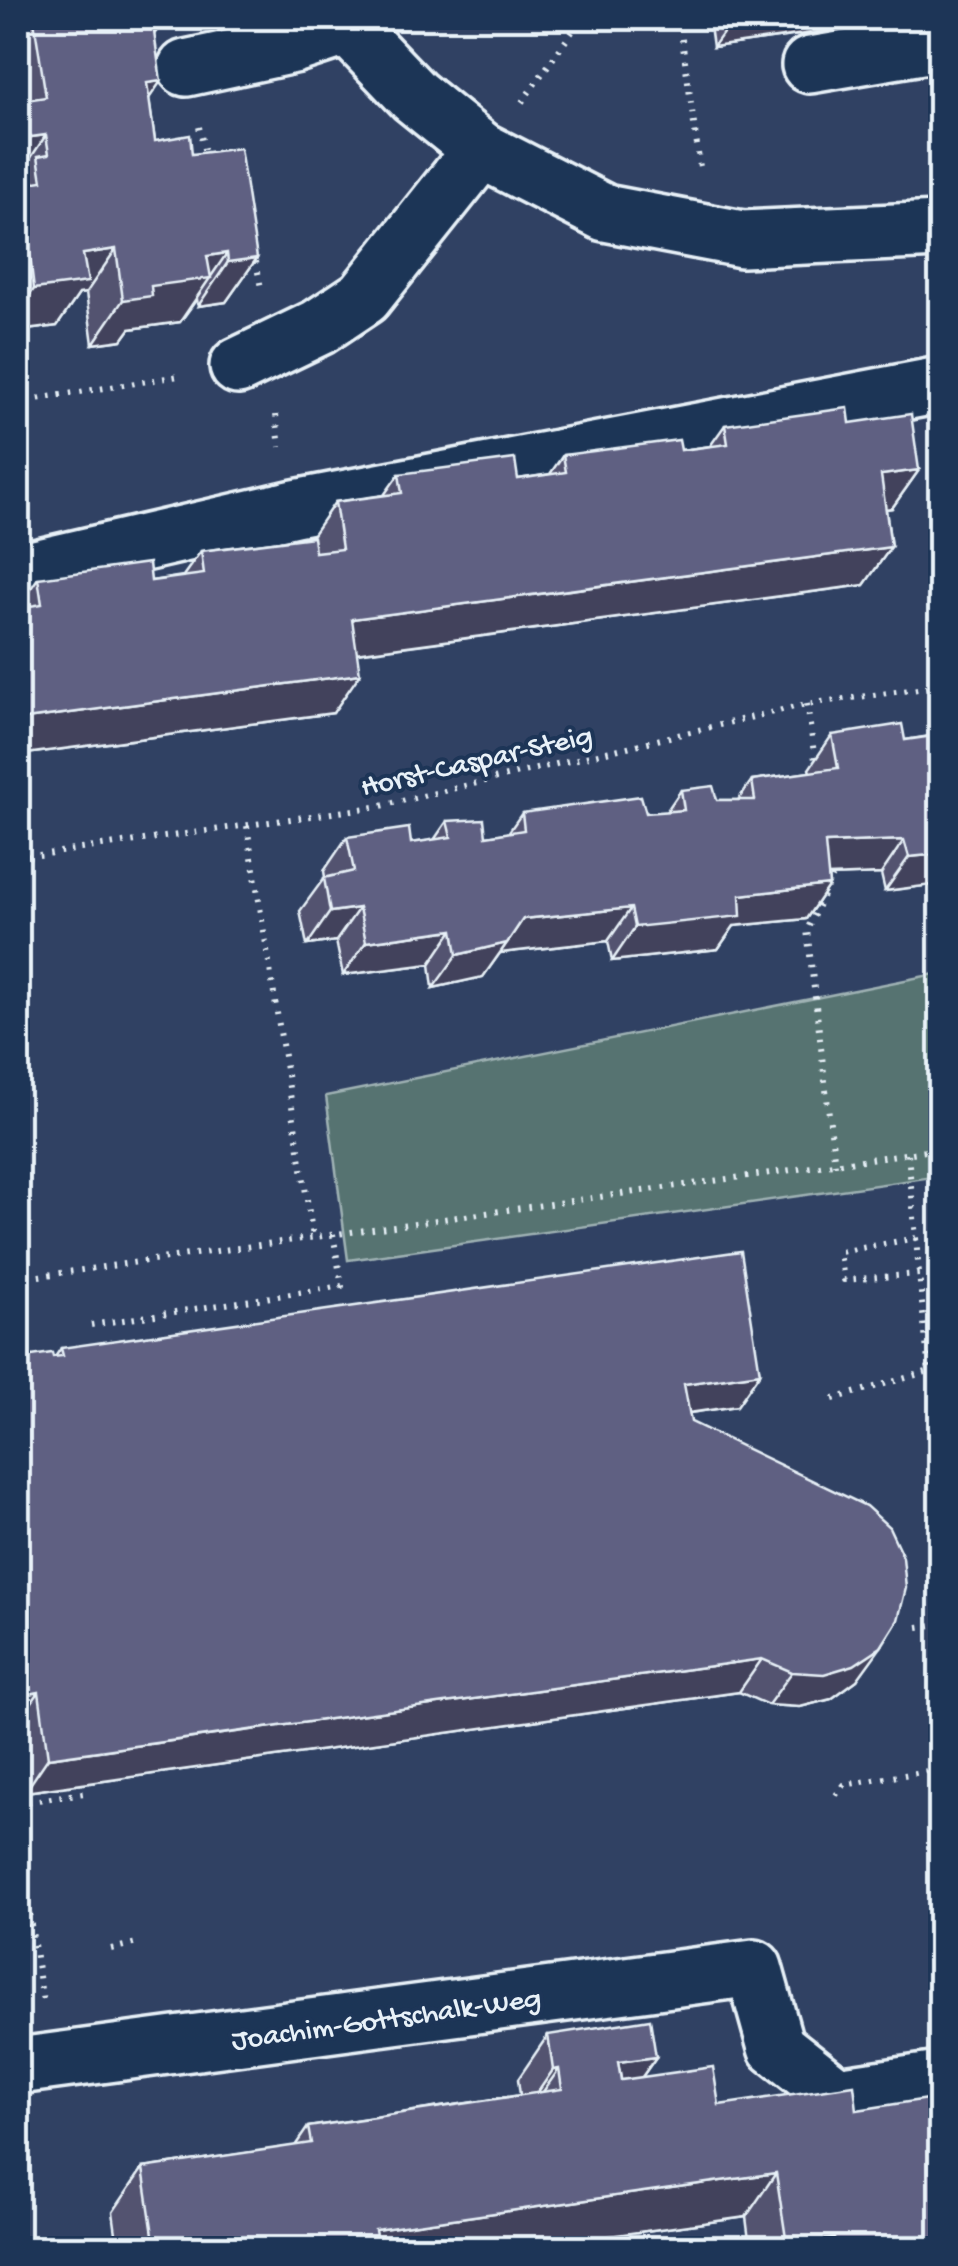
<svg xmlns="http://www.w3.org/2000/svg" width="958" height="2266" font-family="'Gochi Hand',sans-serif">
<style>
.green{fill:#567371;stroke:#9fb2b4;stroke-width:2.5}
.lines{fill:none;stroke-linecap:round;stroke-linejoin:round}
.minor-casing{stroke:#e8f1f8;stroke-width:62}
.path{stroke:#e8f1f8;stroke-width:6;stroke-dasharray:2.5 8;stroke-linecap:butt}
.minor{stroke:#1d3557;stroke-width:55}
.wall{fill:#525370;stroke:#e8f1f8;stroke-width:2.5}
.shaded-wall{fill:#42435b;stroke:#e8f1f8;stroke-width:2.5}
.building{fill:#5f6082;stroke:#e8f1f8;stroke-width:2.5}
.labels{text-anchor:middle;stroke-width:8;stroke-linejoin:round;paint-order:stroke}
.street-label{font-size:30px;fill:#e8f1f8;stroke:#1d3557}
</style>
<rect width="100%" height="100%" fill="#304163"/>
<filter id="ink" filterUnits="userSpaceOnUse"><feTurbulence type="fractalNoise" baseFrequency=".01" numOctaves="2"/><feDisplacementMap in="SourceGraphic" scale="20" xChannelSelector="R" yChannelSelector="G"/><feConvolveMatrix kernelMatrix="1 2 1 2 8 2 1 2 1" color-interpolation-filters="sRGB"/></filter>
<g filter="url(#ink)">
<path class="green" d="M 940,973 L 940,1176 L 348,1260 L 326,1096 Z"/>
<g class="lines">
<g class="minor-casing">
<g id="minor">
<path d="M 343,18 L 348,27 L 414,96 L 481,150 L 605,213 L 742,239 L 940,230"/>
<path d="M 810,65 L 940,43"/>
<path d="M 186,68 L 293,45 L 348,27"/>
<path d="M 238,366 L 319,327 L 364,297 L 481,150"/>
<path d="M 18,572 L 295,508 L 940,385"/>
<path d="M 18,2066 L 754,1968 L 776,2047 L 837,2095 L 940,2080"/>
</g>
</g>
<g class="path">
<path d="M 679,18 L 700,167"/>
<path d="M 522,102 L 582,18"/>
<path d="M 199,127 L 206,158"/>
<path d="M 254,251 L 261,288"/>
<path d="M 18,402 L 179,376"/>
<path d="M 276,415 L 280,447"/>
<path d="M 807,704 L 816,767"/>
<path d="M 247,826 L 313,1237"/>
<path d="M 18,858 L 381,806 L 807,704 L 940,686"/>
<path d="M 832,876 L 807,930 L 835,1165"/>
<path d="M 908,1154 L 916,1238 L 840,1252 L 844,1280 L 919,1274 L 929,1372"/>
<path d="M 916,1238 L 919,1274"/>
<path d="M 18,1279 L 940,1149"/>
<path d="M 91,1325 L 342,1286 L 333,1234"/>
<path d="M 833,1399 L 940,1368"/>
<path d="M 918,1627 L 940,1624"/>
<path d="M 836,1795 L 844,1785 L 940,1769"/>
<path d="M 18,1803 L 84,1793"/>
<path d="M 18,1841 L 43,2002"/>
<path d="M 111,1949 L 137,1943"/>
<path d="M 558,2244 L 559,2248"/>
</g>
<use href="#minor" class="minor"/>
</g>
<g class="wall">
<path d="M 18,18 L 166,18 L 154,34 L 149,99 L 155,141 L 192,154 L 257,258 L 226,302 L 198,306 L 197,299 L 180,322 L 130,329 L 122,340 L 93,344 L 86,293 L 79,294 L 57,326 L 18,331 Z"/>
<path d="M 709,18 L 918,18 L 713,47 Z"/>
<path d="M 850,423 L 919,470 L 892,508 L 886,509 L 891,547 L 864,585 L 357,653 L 333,713 L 18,755 L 18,607 L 38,578 L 151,581 L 183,576 L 201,551 L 311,537 L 335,502 L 384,495 L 399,474 L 518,479 L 550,474 L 563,455 L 681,450 L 710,446 L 725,425 Z"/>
<path d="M 940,721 L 940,884 L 885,891 L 881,874 L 828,876 L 829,885 L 806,919 L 734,926 L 718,949 L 612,961 L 608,941 L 500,953 L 483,977 L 433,988 L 430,964 L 343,975 L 336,941 L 307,945 L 300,911 L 325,877 L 324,871 L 347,837 L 411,843 L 434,840 L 447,821 L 486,836 L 508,833 L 522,813 L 646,813 L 666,812 L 681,790 L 717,800 L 738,800 L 752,780 L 810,772 L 809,769 L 832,735 L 905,740 L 930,736 Z"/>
<path d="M 61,1348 L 737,1406 L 689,1413 L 691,1422 L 857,1680 L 831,1699 L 800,1707 L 768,1705 L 739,1692 L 25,1792 L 18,1741 L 18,1358 L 55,1357 Z"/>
<path d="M 548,2035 L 656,2057 L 642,2077 L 719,2105 L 857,2110 L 940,2248 L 750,2248 L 746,2217 L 523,2248 L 118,2248 L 113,2212 L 143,2168 L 295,2146 L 308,2127 L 520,2095 L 518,2079 Z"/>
</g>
<g class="shaded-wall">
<path d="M 18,18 L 30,18 L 18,35 Z"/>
<path d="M 146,18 L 166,18 L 142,51 Z"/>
<path d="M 734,18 L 918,18 L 713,47 Z"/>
<path d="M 161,81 L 131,125 L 147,83 Z"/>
<path d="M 46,135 L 18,177 L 18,148 L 24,138 Z"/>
<path d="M 29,248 L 18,264 L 18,250 Z"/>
<path d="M 116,249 L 86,293 L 79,294 L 57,326 L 18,331 L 18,313 L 34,289 L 83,254 Z"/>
<path d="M 227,253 L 180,322 L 130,329 L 122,340 L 93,344 L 123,300 L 207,256 Z"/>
<path d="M 257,258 L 226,302 L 198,306 L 228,262 Z"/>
<path d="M 919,470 L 892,508 L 854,513 L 881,475 Z"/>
<path d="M 891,547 L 864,585 L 325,657 L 352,619 Z"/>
<path d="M 360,674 L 333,713 L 18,755 L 18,720 Z"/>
<path d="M 904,840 L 881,874 L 801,877 L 825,843 Z"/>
<path d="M 940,854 L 940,884 L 885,891 L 909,857 Z"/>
<path d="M 829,885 L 806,919 L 734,926 L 718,949 L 612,961 L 635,927 L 740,895 Z"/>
<path d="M 359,908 L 336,941 L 307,945 L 330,912 Z"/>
<path d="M 631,908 L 608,941 L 500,953 L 523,919 Z"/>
<path d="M 453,930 L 430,964 L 343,975 L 366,942 Z"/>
<path d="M 507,943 L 483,977 L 433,988 L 457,955 Z"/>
<path d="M 760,1373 L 737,1406 L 661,1417 L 684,1384 Z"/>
<path d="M 881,1647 L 857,1680 L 831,1699 L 800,1707 L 768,1705 L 792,1672 Z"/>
<path d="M 762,1659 L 739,1692 L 25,1792 L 48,1758 Z"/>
<path d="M 39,1692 L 18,1722 L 18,1696 Z"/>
<path d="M 656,2057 L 625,2101 L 618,2062 Z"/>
<path d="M 559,2069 L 528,2113 L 523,2114 L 553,2070 Z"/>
<path d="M 776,2173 L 746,2217 L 523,2248 L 363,2248 L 375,2230 Z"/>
<path d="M 834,2238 L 826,2248 L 784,2248 L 787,2245 Z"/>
</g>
<g class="building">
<path d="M 45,18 L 152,18 L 161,81 L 147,83 L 155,141 L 190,135 L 192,154 L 240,148 L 257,258 L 228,262 L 227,253 L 207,256 L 211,278 L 151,286 L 152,296 L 123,300 L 116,249 L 83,254 L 88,282 L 34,289 L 29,248 L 18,250 L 18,213 L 24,212 L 20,184 L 42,181 L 38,156 L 49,154 L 46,135 L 24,138 L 19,101 L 46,97 L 34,21 L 45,19 Z"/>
<path d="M 848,408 L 850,423 L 911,414 L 919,470 L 881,475 L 891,547 L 352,619 L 360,674 L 18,720 L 18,608 L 42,604 L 38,578 L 149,563 L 151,581 L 204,574 L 201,551 L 313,537 L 315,552 L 342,549 L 335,502 L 402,493 L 399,474 L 515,459 L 518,479 L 566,472 L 563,455 L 679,440 L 681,450 L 728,444 L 725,425 Z"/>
<path d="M 902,724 L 905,740 L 940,735 L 940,854 L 909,857 L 904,840 L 825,843 L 829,885 L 740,895 L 741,916 L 635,927 L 631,908 L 523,919 L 507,943 L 457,955 L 453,930 L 366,942 L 359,908 L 330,912 L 324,878 L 354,871 L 347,837 L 409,828 L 411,843 L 451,837 L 447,821 L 484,819 L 486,836 L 524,830 L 522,813 L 641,796 L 646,813 L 684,810 L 681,790 L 713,786 L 717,800 L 755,800 L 752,780 L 838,768 L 832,735 Z"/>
<path d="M 741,1251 L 760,1373 L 684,1384 L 691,1422 L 866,1506 L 889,1527 L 903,1557 L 906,1588 L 898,1620 L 881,1647 L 854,1665 L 824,1674 L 792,1672 L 762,1659 L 48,1758 L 39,1692 L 18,1696 L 18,1358 L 52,1353 L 53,1357 L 63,1356 L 61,1348 Z"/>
<path d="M 650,2019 L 656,2057 L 618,2062 L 621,2080 L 713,2067 L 719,2105 L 854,2085 L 857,2110 L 940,2097 L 940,2248 L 835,2248 L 834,2238 L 787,2245 L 776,2173 L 375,2230 L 378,2248 L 170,2248 L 169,2246 L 155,2248 L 143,2168 L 311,2143 L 308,2127 L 562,2089 L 559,2069 L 553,2070 L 548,2035 Z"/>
</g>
</g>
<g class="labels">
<g class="street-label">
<text transform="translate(476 759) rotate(-13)" y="10">Horst-Caspar-Steig</text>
<text transform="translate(386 2017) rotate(-8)" y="10">Joachim-Gottschalk-Weg</text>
</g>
</g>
<rect width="958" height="2266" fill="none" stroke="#1d3557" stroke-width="60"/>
<rect x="30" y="30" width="898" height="2206" fill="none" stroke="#e8f1f8" stroke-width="4" filter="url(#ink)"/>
</svg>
